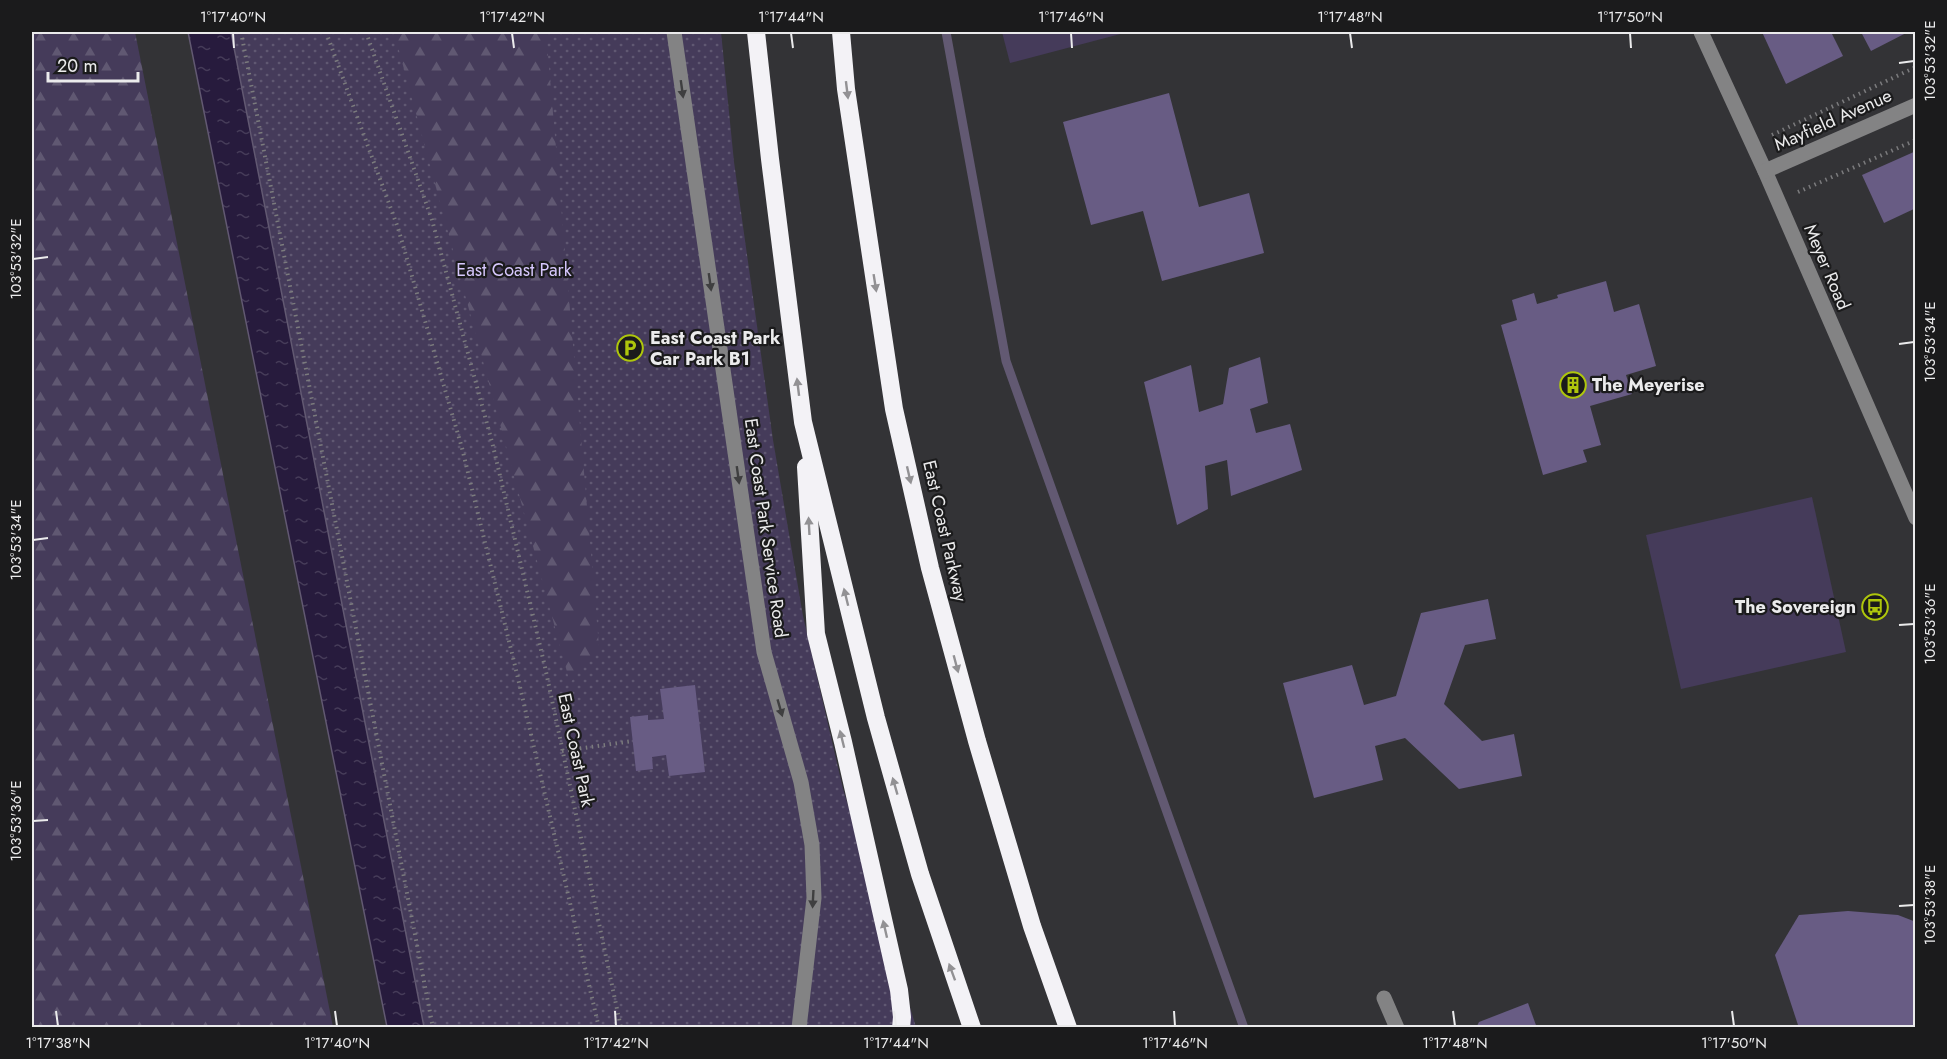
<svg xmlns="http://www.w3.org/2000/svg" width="1947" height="1059" font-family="Jost,sans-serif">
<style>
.grass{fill:url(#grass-dots)}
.forest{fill:url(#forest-firs)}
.garden{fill:#453b5a}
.water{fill:url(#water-ripples);stroke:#625972;stroke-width:1.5}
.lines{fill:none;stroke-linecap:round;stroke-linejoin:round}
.stream{stroke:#625972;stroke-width:9}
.building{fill:#685c84}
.path{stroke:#7b7b7d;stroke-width:4;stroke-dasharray:1.5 4.5;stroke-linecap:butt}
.minor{stroke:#838384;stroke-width:15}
.highway{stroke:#f3f2f6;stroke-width:18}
.oneway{fill:#3f3f40}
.oneway2{fill:#929194}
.ticks{fill:none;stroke:#ebebec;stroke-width:2}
.labels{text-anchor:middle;stroke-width:4.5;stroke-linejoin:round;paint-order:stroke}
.street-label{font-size:18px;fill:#ebebec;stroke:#1b1b1c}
.park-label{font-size:18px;fill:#d6c7fc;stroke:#1b1b1c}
.poi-label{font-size:18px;font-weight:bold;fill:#ebebec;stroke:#1b1b1c;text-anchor:start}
.neatline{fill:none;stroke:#ebebec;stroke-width:2}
.ticks-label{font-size:15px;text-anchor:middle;fill:#ebebec}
</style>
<defs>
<pattern id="grass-dots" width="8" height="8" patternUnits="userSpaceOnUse" patternTransform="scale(1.5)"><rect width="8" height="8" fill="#453b5a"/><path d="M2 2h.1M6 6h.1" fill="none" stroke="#605872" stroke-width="1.8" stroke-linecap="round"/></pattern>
<pattern id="forest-firs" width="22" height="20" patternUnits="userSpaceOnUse" patternTransform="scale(1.5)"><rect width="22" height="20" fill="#453b5a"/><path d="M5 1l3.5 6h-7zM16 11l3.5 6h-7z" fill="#605872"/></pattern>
<pattern id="water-ripples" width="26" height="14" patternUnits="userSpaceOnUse" patternTransform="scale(1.5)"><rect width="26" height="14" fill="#271b3d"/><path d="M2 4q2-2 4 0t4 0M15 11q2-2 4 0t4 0" fill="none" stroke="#463c59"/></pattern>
</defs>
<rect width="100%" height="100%" fill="#333336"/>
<path class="grass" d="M 231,32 L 721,32 L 734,162 L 773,440 L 803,616 L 843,789 L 916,1027 L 424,1027 Z"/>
<g class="forest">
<path d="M 32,32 L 135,32 L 333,1027 L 32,1027 Z"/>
<path d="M 394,32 L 546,32 L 599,646 L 570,683 Z"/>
</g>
<g class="garden">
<path d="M 1002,32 L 1128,32 L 1010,63 Z"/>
<path d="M 1812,497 L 1846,652 L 1681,689 L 1646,535 Z"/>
</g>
<path class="water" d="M 188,32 L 231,32 L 424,1027 L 387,1027 Z"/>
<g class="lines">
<path class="stream" d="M 946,32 L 1006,361 L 1244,1028"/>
</g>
<g class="building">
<path d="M 1762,32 L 1831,32 L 1843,56 L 1786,84 Z"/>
<path d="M 1861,32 L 1908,32 L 1871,51 Z"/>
<path d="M 1169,93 L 1199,207 L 1249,193 L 1264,253 L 1162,281 L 1143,211 L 1091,225 L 1063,122 Z"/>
<path d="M 1916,151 L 1916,208 L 1884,223 L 1862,175 Z"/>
<path d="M 1606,281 L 1614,312 L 1639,304 L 1656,366 L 1626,375 L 1632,394 L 1590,406 L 1601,445 L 1583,450 L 1587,462 L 1543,475 L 1501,325 L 1517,320 L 1512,300 L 1534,293 L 1537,304 L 1558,298 L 1557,295 Z"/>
<path d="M 1260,357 L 1268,403 L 1250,409 L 1256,433 L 1290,424 L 1302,470 L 1231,496 L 1227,460 L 1205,466 L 1208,509 L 1177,525 L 1144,382 L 1191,365 L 1199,412 L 1223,404 L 1229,368 Z"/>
<path d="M 1488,599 L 1496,639 L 1465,645 L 1444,704 L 1482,741 L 1514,734 L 1522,776 L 1459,789 L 1405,738 L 1375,746 L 1383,780 L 1314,798 L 1283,683 L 1352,665 L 1364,705 L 1396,696 L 1421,613 Z"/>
<path d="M 695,685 L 705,772 L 669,776 L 666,755 L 652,757 L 653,769 L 636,771 L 630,717 L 648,715 L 648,720 L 664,719 L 660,689 Z"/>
<path d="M 1848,911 L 1898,915 L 1916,922 L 1916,1028 L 1799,1028 L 1775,955 L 1799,915 Z"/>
<path d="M 1528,1003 L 1537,1028 L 1476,1028 L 1479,1022 Z"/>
</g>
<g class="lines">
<g class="path">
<path d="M 241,32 L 433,1028"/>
<path d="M 326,32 L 398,228 L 462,448 L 517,674 L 599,1028"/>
<path d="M 366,32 L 432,220 L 493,446 L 545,667 L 621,1028"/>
<path d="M 1772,135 L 1916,67"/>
<path d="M 1798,192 L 1916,140"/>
<path d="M 562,751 L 633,741"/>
</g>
<g class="minor">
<path d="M 674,32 L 764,652 L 801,782 L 812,845 L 814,898 L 799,1028"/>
<path d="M 1701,32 L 1765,171 L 1916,518"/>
<path d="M 1765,171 L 1916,105"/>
<path d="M 1384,998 L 1397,1028"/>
</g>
<g class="highway">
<path d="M 756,32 L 770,159 L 803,422 L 876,718 L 920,874 L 972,1028"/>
<path d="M 841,32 L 846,89 L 894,409 L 930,568 L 977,741 L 1032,926 L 1068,1028"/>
<path d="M 806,467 L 816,634 L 843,742 L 899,990 L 902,1017 L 901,1028"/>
</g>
</g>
<defs><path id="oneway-solid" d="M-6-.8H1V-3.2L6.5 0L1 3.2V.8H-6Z" transform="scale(1.5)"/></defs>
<g class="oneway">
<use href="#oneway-solid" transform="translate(682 89) rotate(82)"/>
<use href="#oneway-solid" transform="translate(710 282) rotate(82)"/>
<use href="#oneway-solid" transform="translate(738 475) rotate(82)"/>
<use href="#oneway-solid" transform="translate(780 708) rotate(74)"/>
<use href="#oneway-solid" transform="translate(813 899) rotate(93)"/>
</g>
<g class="oneway2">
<use href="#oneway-solid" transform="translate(847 90) rotate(83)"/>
<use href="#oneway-solid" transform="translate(875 283) rotate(81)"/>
<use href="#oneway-solid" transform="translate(798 387) rotate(-97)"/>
<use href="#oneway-solid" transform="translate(909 475) rotate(77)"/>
<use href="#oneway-solid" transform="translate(809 526) rotate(-93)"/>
<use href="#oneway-solid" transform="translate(846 597) rotate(-104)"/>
<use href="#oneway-solid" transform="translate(956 664) rotate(75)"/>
<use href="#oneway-solid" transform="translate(842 739) rotate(-104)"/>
<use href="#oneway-solid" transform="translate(895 786) rotate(-106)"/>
<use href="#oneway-solid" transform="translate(885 929) rotate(-103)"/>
<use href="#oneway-solid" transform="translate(952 972) rotate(-110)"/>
</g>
<path class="ticks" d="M 233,33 L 234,48M 512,33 L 514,48M 791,33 L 793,48M 1071,33 L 1072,48M 1350,33 L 1352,48M 1630,33 L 1631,48M 1899,63 L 1914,61M 33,259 L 48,257M 1899,344 L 1914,342M 33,540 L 48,538M 1899,625 L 1914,624M 33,821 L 48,820M 1899,906 L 1914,905M 56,1011 L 58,1026M 335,1011 L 337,1026M 615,1011 L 616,1026M 894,1011 L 896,1026M 1174,1011 L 1175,1026M 1453,1011 L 1455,1026M 1732,1011 L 1734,1026"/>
<defs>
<g id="parking-ring" transform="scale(1.35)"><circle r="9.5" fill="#1b1b1c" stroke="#aec60c" stroke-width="1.5"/><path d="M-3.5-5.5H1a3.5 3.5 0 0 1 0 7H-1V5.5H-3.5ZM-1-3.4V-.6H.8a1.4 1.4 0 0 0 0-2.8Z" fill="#aec60c"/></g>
<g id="building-ring" transform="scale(1.35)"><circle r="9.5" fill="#1b1b1c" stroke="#aec60c" stroke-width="1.5"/><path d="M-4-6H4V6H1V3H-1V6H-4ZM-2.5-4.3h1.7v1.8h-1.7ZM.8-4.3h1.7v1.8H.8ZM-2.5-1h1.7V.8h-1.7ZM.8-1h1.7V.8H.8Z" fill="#aec60c"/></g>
<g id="bus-ring" transform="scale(1.35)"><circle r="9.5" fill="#1b1b1c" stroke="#aec60c" stroke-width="1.5"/><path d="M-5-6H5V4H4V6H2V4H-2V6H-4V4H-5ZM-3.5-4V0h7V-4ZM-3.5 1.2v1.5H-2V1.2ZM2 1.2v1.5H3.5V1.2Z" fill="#aec60c"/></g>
</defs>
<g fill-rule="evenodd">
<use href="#parking-ring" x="630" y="348"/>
<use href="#building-ring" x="1573" y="385"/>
<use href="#bus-ring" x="1875" y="607"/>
</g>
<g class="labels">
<g class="street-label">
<text transform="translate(1833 120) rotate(-24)" y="6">Mayfield Avenue</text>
<text transform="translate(1827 267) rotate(67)" y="6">Meyer Road</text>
<text transform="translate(766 528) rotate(82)" y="6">East Coast Park Service Road</text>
<text transform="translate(945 531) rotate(77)" y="6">East Coast Parkway</text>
<text transform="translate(576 750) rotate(78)" y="6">East Coast Park</text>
</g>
<g class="park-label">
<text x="514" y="276">East Coast Park</text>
</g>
<g class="poi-label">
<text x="650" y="344">East Coast Park<tspan x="650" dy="21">Car Park B1</tspan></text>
<text x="1592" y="391">The Meyerise</text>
<text x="1856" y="613" text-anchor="end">The Sovereign</text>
</g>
</g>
<rect width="1947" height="1059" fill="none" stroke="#1b1b1c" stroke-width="66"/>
<path d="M48 72v9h90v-9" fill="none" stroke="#ebebec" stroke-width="3"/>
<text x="57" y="72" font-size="18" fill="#ebebec" stroke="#1b1b1c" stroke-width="4.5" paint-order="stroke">20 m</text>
<rect x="33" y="33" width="1881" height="993" class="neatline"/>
<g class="ticks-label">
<text x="233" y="22">1°17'40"N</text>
<text x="512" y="22">1°17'42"N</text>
<text x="791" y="22">1°17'44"N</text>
<text x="1071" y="22">1°17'46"N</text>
<text x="1350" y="22">1°17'48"N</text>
<text x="1630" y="22">1°17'50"N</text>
<text transform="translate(1930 61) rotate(-90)" y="5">103°53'32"E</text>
<text transform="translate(16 259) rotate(-90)" y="5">103°53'32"E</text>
<text transform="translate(1930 342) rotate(-90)" y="5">103°53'34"E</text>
<text transform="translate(16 540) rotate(-90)" y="5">103°53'34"E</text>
<text transform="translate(1930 624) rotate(-90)" y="5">103°53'36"E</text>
<text transform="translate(16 821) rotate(-90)" y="5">103°53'36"E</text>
<text transform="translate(1930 905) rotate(-90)" y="5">103°53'38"E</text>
<text x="58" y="1048">1°17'38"N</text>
<text x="337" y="1048">1°17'40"N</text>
<text x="616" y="1048">1°17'42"N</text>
<text x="896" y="1048">1°17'44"N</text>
<text x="1175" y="1048">1°17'46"N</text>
<text x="1455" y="1048">1°17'48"N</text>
<text x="1734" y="1048">1°17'50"N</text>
</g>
</svg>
